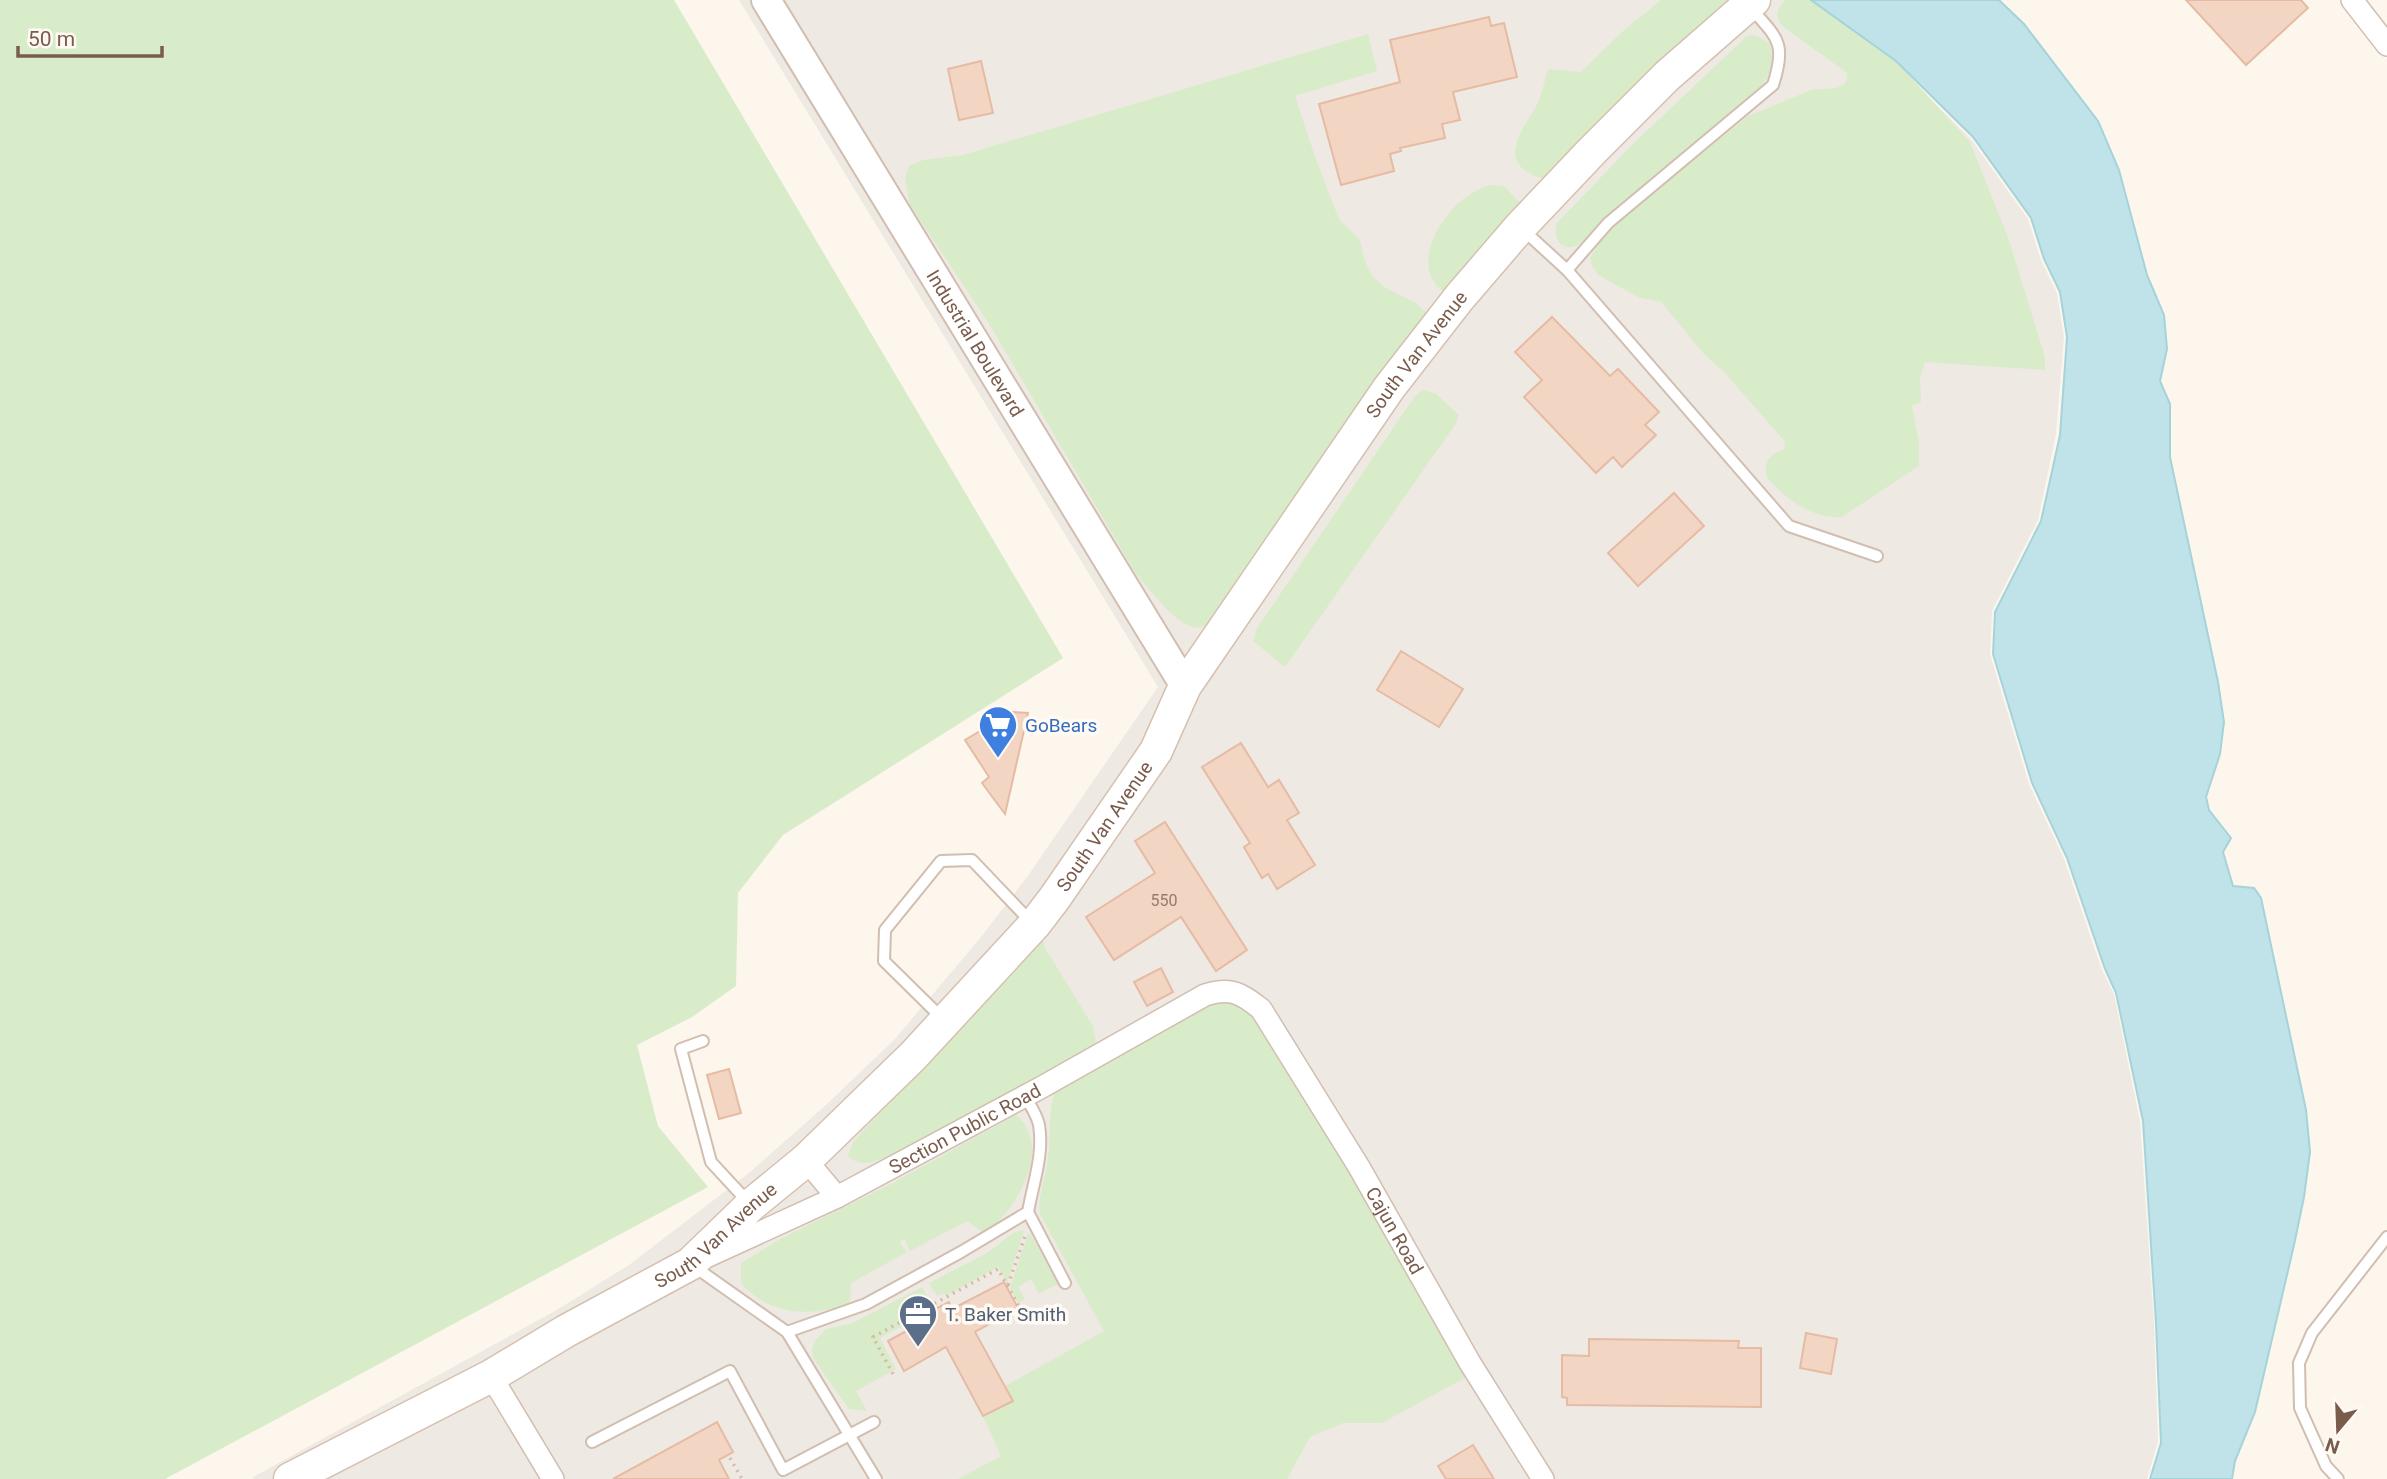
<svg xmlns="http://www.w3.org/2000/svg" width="2387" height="1479" font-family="Roboto,sans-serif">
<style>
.industrial{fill:#efe9e4}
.green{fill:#d8ecc9}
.water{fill:#bfe3e8;stroke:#a5d3da;stroke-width:2}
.building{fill:#f3d5c3;stroke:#e6bba3;stroke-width:2}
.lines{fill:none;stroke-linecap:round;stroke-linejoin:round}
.service-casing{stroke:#d1beb0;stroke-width:14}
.minor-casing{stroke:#d1beb0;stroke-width:24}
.tertiary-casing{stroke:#d1beb0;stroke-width:32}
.secondary-casing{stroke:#d6c0b0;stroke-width:35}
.path{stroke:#d9b8a5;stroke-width:3.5;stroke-dasharray:2 5;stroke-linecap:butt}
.service{stroke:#fff;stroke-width:10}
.minor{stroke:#fff;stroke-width:21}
.tertiary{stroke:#fff;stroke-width:28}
.secondary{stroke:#fff;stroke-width:32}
.labels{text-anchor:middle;stroke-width:7;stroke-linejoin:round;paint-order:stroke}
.number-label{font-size:16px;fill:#987a6a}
.street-label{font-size:19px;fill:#7a5c4d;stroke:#fffaf3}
.shop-label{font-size:19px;fill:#366cbe;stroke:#fffaf3;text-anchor:start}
.service-label{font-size:19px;fill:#4e5e75;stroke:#fffaf3;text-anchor:start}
</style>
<rect width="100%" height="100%" fill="#fdf6ec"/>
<path class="industrial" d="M 739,0 L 1806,0 L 1894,63 L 1971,139 L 2028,219 L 2041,260 L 2057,293 L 2064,337 L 2056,434 L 2038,520 L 1992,611 L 1990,654 L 2029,784 L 2064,859 L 2102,970 L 2114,994 L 2140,1121 L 2154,1323 L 2158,1442 L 2147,1479 L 254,1479 L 253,1477 L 555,1311 L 629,1265 L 749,1173 L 827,1104 L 895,1039 L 981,937 L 1027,877 L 1158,687 Z"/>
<g class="green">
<path d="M 0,0 L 674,0 L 1063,658 L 783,835 L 738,893 L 736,986 L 692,1017 L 637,1045 L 658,1126 L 708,1187 L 165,1479 L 0,1479 Z"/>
<path d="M 1661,0 L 1739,0 L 1552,179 C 1540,179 1532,176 1522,168 C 1502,150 1531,119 1539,100 C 1543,90 1545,79 1548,69 L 1581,72 L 1623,31 Z"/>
<path d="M 1785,0 L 1811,0 L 1896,61 L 1970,142 L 2008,237 L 2045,357 L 2045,370 L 1925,362 L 1920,377 L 1921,402 L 1912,406 L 1919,443 L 1919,466 L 1842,517 C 1813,520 1783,497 1766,476 C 1764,460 1770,455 1784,449 L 1785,442 L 1726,374 L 1704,354 L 1661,302 L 1640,298 L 1598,275 L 1592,266 L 1590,258 L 1603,237 L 1634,208 L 1748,116 L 1811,90 L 1836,88 L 1846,83 L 1847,73 L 1781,25 L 1777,17 L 1778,10 Z"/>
<path d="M 1368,34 L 1377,71 L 1295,96 L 1315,157 L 1339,219 L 1360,240 L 1364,259 L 1372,276 L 1387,289 L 1416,303 L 1428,314 L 1211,623 C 1204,626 1197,630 1189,626 C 1172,619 1144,584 1133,569 L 988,322 L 910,205 L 905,179 L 909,166 L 923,160 L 963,155 Z"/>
<path d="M 1751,35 L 1759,37 L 1770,44 C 1774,60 1772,74 1761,86 L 1642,186 L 1578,245 C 1561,252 1554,240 1556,224 L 1633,144 L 1746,37 Z"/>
<path d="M 1493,185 L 1504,186 L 1522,205 L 1445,293 C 1401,263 1453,190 1493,185 Z"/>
<path d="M 1423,390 L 1435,393 L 1459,415 L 1455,425 L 1285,667 L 1253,641 L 1257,628 L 1415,396 Z"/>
<path d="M 1042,936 L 1045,948 L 1093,1026 L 1096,1044 L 892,1155 C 876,1161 862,1169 848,1156 L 853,1142 Z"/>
<path d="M 1222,1001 L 1252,1010 L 1472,1374 L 1382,1423 L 1343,1423 L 1310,1437 L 1287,1479 L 958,1479 L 1001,1456 L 983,1416 L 1012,1401 L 1005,1386 L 1104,1331 L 1040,1214 C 1037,1197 1045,1182 1047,1165 C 1052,1137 1047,1118 1055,1089 L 1213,1003 Z"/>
<path d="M 1016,1115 C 1054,1146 1016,1213 984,1233 L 967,1221 L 910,1251 L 905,1240 L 901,1240 L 900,1243 L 907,1252 L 851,1283 L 850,1303 C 811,1317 770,1317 741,1283 L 741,1263 L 782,1238 L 891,1184 Z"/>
<path d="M 1022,1230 L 1024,1231 L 1007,1283 L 998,1267 L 946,1296 L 944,1293 L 937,1296 L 929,1283 L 987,1253 L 1013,1233 Z"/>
<path d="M 1028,1233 L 1031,1235 L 1058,1284 L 1039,1294 L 1031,1279 L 1018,1287 L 1025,1299 L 1018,1303 L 1010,1288 Z"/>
<path d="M 922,1287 L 934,1310 L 880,1338 L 896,1369 L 856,1391 L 867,1411 L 849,1409 L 813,1358 L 812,1350 L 814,1342 L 826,1329 L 853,1323 Z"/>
</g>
<path class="water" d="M 1811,0 L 1999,0 L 2024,24 L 2098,121 L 2119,170 L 2147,275 L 2164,315 L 2167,349 L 2160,381 L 2170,404 L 2170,457 L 2218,682 L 2224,722 L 2220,754 L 2206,797 L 2209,810 L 2231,838 L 2223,852 L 2233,886 L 2254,888 L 2261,898 L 2306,1110 L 2310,1152 L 2304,1197 L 2294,1245 L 2255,1412 L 2235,1461 L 2232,1479 L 2150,1479 L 2161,1443 L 2156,1323 L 2143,1121 L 2116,993 L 2105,969 L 2067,858 L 2032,783 L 1993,654 L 1995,612 L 2041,521 L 2060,435 L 2067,337 L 2060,292 L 2044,259 L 2031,218 L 1973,137 L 1896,61 Z"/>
<g class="building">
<path d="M 2186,0 L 2301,0 L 2308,8 L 2246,65 Z"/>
<path d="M 1489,17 L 1491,26 L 1504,23 L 1517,77 L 1453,92 L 1460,120 L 1442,124 L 1445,138 L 1400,148 L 1401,151 L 1390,154 L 1394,171 L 1341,185 L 1319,104 L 1400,82 L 1390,40 Z"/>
<path d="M 981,61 L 993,113 L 959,120 L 948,69 Z"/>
<path d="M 1552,317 L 1610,376 L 1618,369 L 1659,412 L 1645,425 L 1656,435 L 1622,467 L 1613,457 L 1596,473 L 1524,397 L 1542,380 L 1515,352 Z"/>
<path d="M 1674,493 L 1704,526 L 1638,586 L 1608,553 Z"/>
<path d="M 1401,651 L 1463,689 L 1439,727 L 1377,690 Z"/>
<path d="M 1012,712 L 1028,713 L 1005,814 L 982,783 L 989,777 L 965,740 Z"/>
<path d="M 1241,743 L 1268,787 L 1279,780 L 1299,813 L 1287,820 L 1315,865 L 1277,889 L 1268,874 L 1262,878 L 1244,847 L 1250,843 L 1202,767 Z"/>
<path d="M 1165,822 L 1247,950 L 1216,971 L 1181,917 L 1114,960 L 1086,917 L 1155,873 L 1135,841 Z"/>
<path d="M 1161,968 L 1173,992 L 1147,1006 L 1134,982 Z"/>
<path d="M 729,1069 L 741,1113 L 719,1119 L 707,1075 Z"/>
<path d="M 1004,1282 L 1018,1308 L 975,1332 L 1013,1401 L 983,1416 L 946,1347 L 904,1371 L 888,1341 L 936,1315 L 933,1310 L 949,1302 L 952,1309 Z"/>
<path d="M 1806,1333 L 1837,1339 L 1831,1374 L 1800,1368 Z"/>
<path d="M 1589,1339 L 1739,1341 L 1738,1348 L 1761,1348 L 1761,1407 L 1567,1405 L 1567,1398 L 1562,1397 L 1562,1355 L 1589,1356 Z"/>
<path d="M 717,1422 L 733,1452 L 719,1460 L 729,1479 L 613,1479 Z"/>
<path d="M 1473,1445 L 1494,1479 L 1446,1479 L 1438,1466 Z"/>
</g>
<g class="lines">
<g class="service-casing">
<g id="service">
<path d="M 1521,228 L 1567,270 L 1608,223 L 1773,85 C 1787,42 1777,38 1750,7"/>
<path d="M 1567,270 L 1789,526 L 1877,556"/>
<path d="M 943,1019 L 884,961 L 885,930 L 941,861 L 972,860 L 1031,922"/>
<path d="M 703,1041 L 681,1049 L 711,1162 L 749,1203"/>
<path d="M 1028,1212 L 1065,1283"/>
<path d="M 692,1265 L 787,1332 L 876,1479"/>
<path d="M 787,1332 L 866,1304 L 961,1252 L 1028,1212 C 1033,1183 1044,1155 1039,1125 C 1037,1115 1030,1105 1025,1096"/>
<path d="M 592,1442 L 730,1371 L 783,1470 L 874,1422"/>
<path d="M 2338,1479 L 2326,1466 L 2300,1408 L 2299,1363 L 2312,1333 L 2387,1237"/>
</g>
</g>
<g class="minor-casing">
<g id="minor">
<path d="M 2352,0 L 2387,45"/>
<path d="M 806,1160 L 837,1197"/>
<path id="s1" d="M 706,1257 L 837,1197 L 1042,1087 L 1205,995 C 1231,987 1241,993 1261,1009 L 1359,1167 L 1470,1363 L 1543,1479"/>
<path d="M 491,1376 L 553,1479"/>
</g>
</g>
<g class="tertiary-casing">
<g id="tertiary">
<path id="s2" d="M 766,0 L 1185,686"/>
</g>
</g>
<g class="secondary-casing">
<g id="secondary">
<path id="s3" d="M 290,1479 L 491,1376 L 566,1331 L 690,1264 L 751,1205 L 806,1160 L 913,1056 L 1034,925 L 1054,899 L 1156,751 L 1185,686 L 1389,388 L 1459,298 L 1520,227 L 1593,150 L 1667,76 L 1754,0"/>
</g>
</g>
<g class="path">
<path d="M 1008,1285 L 1025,1236"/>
<path d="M 893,1374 L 873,1337 L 998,1269 L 1020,1308"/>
<path d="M 730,1458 L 742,1479"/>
</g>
<use href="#service" class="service"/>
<use href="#minor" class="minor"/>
<use href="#tertiary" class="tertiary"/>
<use href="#secondary" class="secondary"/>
</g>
<defs>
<g id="supermarket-pin" transform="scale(2.0125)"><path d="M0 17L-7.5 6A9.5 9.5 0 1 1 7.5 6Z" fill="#3f7fe0" stroke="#fffaf3"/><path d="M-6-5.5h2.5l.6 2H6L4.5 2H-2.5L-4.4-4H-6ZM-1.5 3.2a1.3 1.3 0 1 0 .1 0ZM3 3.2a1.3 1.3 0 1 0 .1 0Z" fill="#fff"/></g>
<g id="office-pin" transform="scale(2.0125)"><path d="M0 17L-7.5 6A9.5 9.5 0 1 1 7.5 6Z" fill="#5c6f8a" stroke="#fffaf3"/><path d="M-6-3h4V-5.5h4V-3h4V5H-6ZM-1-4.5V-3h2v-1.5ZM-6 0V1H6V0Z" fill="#fff"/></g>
</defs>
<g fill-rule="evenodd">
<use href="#supermarket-pin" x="998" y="725"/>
<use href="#office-pin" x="918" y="1314"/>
</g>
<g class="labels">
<g class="number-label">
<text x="1164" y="906">550</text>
</g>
<g class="street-label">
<text dy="7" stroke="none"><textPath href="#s2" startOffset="402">Industrial Boulevard</textPath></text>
<text dy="7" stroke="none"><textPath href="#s3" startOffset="1626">South Van Avenue</textPath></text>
<text dy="7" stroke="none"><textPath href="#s3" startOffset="1059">South Van Avenue</textPath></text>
<text dy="7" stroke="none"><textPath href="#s1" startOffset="289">Section Public Road</textPath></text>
<text dy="7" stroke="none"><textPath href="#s1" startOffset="884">Cajun Road</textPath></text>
<text dy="7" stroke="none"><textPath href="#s3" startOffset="492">South Van Avenue</textPath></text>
</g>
<g class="shop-label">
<text x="1025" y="732">GoBears</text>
</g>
<g class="service-label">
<text x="945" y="1321">T. Baker Smith</text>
</g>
</g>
<g transform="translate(2338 1430) rotate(199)" stroke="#fffaf3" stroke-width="5" paint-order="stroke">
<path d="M0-5L12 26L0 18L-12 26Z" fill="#7a5c4d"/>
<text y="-10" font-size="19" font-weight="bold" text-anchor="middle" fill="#7a5c4d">N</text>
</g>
<path d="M18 46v10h144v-10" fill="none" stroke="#7a5c4d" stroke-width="3.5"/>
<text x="28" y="46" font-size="21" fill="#7a5c4d" stroke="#fffaf3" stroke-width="5" paint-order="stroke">50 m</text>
</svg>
